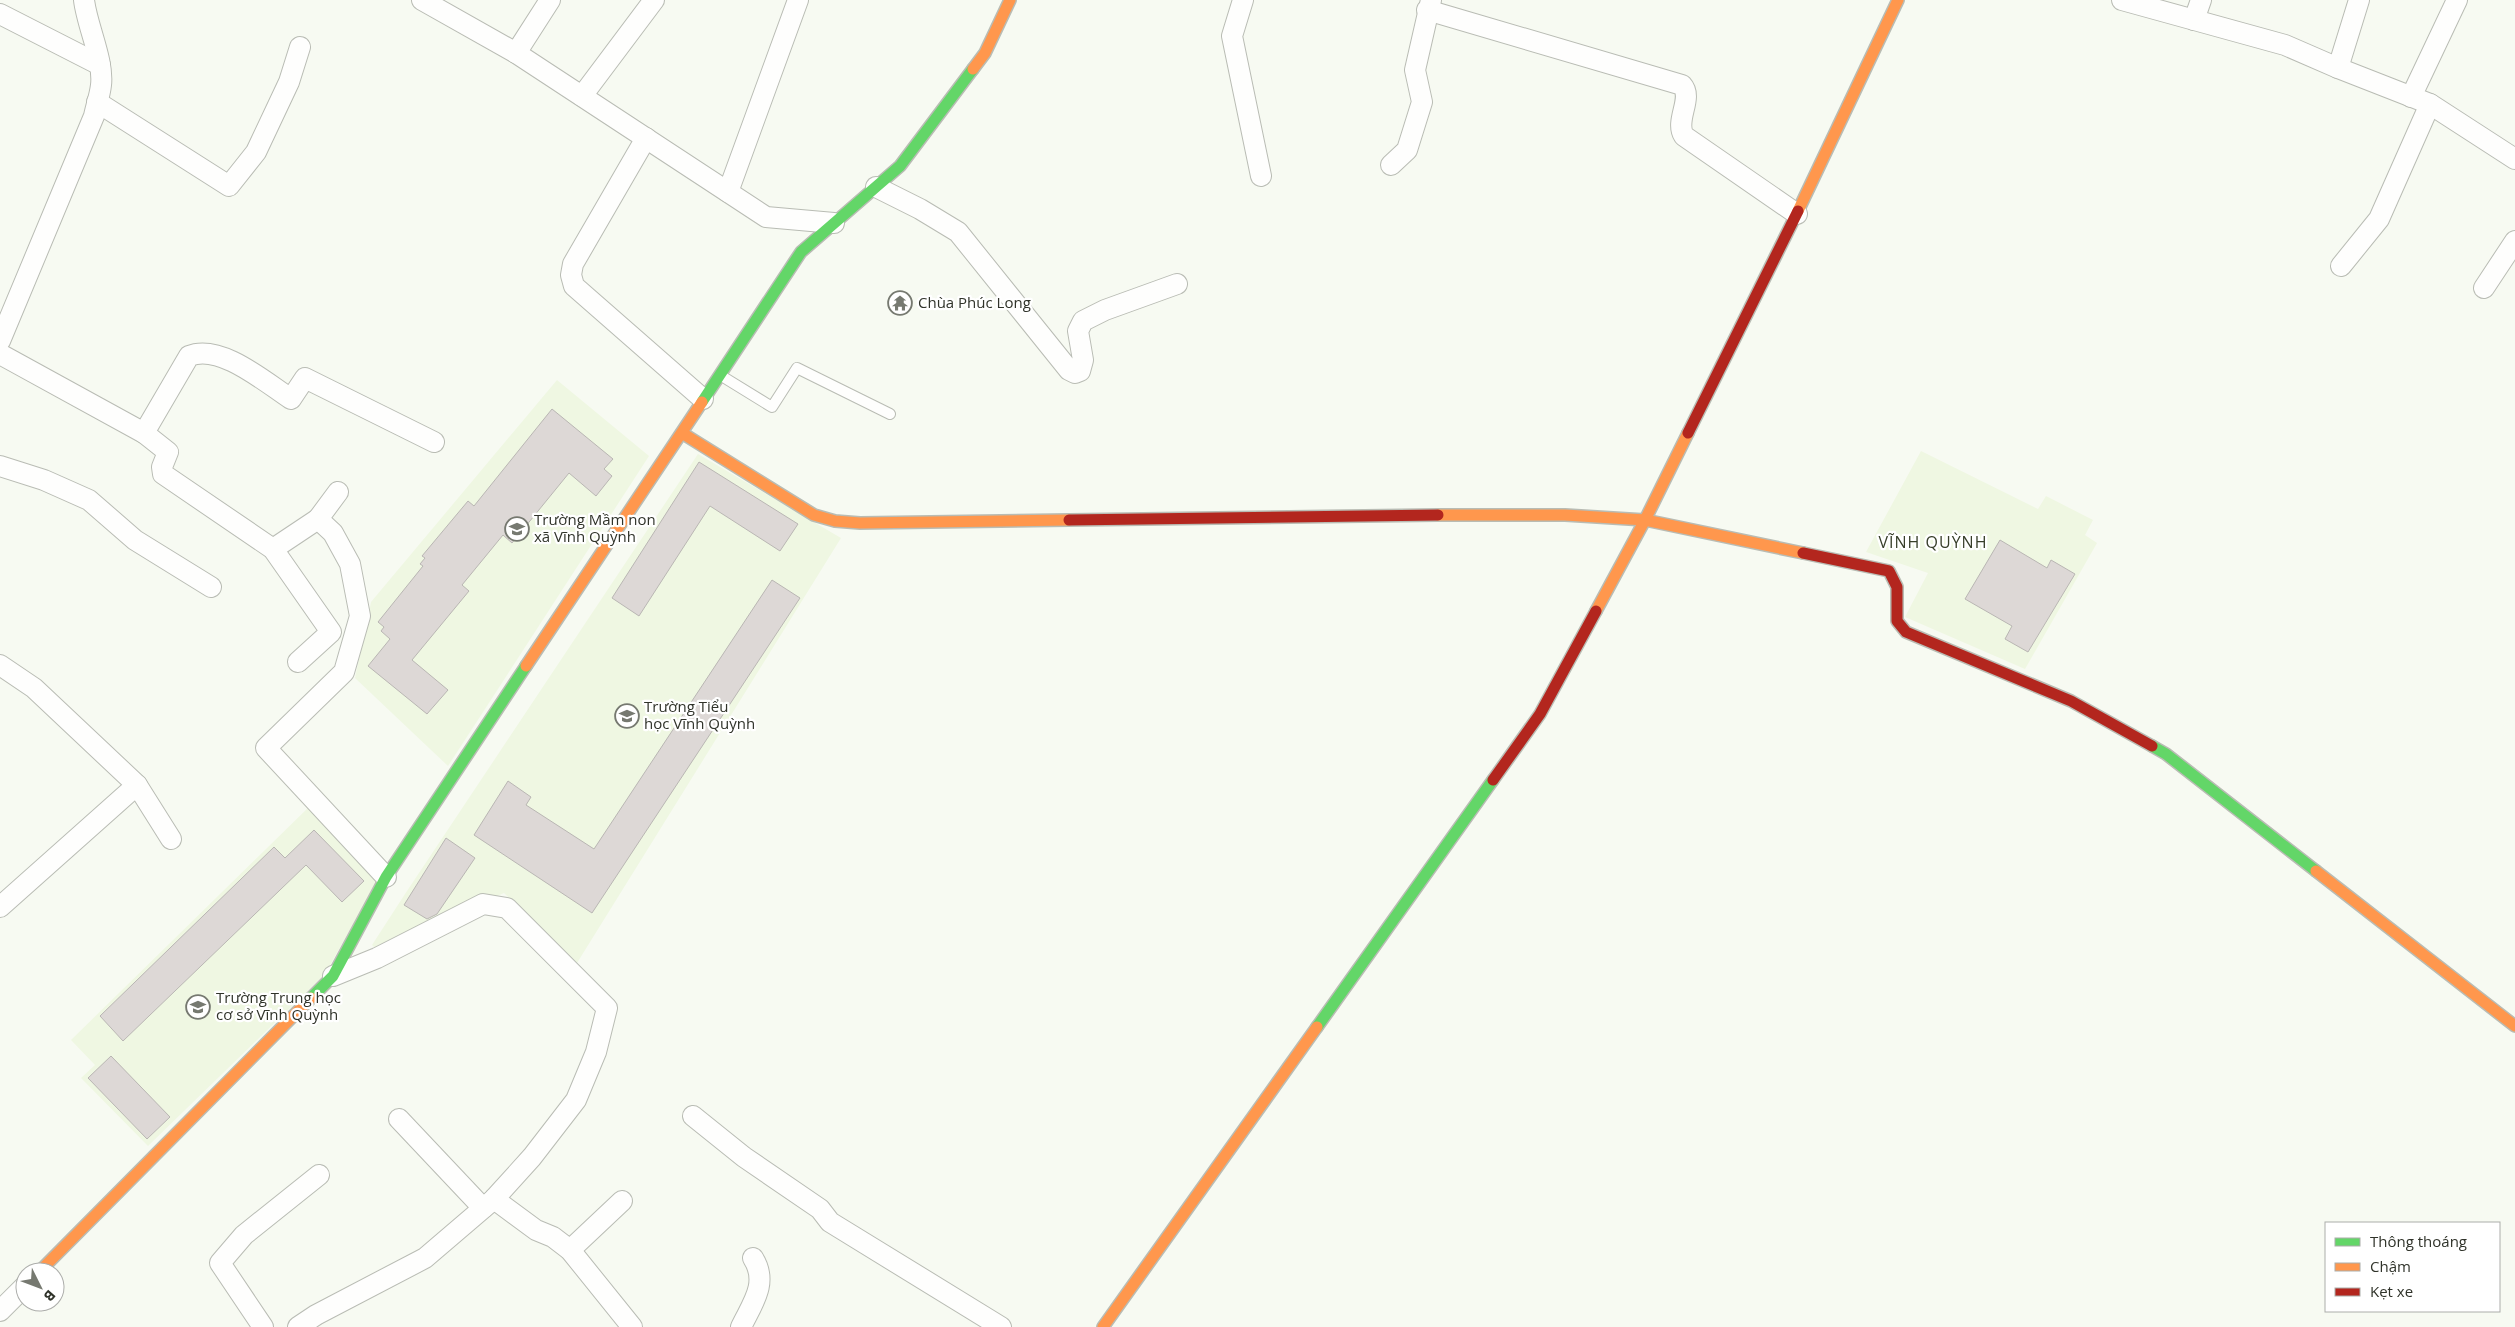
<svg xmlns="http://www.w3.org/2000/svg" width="2515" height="1327" font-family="'Open Sans',sans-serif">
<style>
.built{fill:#eff7e2}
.building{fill:#ddd8d6;stroke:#b9b6b3}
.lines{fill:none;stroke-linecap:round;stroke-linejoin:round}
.lane-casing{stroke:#b9bcb4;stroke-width:12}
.street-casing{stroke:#b9bcb4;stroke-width:22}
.fast-casing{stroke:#b9bcb4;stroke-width:14}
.slow-casing{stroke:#b9bcb4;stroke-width:14}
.jam-casing{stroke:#b9bcb4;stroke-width:14}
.lane{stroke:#fefefd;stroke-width:10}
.street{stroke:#fefefd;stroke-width:20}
.fast{stroke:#63d668;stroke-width:11}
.slow{stroke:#ff974d;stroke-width:11}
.jam{stroke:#b3261e;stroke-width:11}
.labels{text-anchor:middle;stroke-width:4.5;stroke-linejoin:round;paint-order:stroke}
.poi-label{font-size:15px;fill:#30332a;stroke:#fff;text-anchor:start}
.neighbourhood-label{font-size:16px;letter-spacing:1px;fill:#373e29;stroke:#fff}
</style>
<rect width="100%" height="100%" fill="#f7faf2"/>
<g class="built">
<path d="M 557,380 L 649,456 L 448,766 L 355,678 L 371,602 Z"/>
<path d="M 1921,451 L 2038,509 L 2046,496 L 2093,520 L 2085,535 L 2097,543 L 2025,669 L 1905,617 L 1928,573 L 1866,552 Z"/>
<path d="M 698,454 L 841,538 L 577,963 L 504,893 L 376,949 L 372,945 L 405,894 Z"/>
<path d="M 312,804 L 379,878 L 325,974 L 148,1146 L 81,1078 L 95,1065 L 71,1040 Z"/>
</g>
<g class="building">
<path d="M 552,409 L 613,459 L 604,469 L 612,476 L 596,496 L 569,473 L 512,543 L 503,535 L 462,585 L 469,591 L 412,660 L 448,690 L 427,714 L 368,666 L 390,639 L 381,631 L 384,627 L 378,622 L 423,566 L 420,564 L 425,558 L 422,556 L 468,501 L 474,506 Z"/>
<path d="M 699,462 L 798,524 L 780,551 L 710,506 L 639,616 L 612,598 Z"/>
<path d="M 2000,540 L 2047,568 L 2051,560 L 2075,574 L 2028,652 L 2005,639 L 2012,626 L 1965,599 Z"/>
<path d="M 772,580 L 800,598 L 592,913 L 474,835 L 508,781 L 531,797 L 526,805 L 594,849 Z"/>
<path d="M 314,830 L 364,881 L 342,902 L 306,865 L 123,1041 L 100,1016 L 274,847 L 285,858 Z"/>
<path d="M 446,838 L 475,858 L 437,914 L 427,919 L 404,905 Z"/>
<path d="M 111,1056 L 170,1117 L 147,1139 L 88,1078 Z"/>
</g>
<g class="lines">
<g class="lane-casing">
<path id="lane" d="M 720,375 L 772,407 L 797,368 L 890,414"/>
</g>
<g class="street-casing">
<g id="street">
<path d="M 422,0 L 516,53 L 766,217 L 834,223"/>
<path d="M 1243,0 L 1232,36 L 1261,176"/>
<path d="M 2122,0 L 2285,45 L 2338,68 L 2430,104 L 2515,159"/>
<path d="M 1427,10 L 1682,85 C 1694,98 1674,121 1684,136 L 1797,214"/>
<path d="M 0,14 L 100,65"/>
<path d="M 2194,20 L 2201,0"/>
<path d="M 516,53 L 550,0"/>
<path d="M 2338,68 L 2359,0"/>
<path d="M 582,96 L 654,0"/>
<path d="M 2411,97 L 2457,0"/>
<path d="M 97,102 L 229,186 L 256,152 L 289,82 L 300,47"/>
<path d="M 646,138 L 573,264 L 571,275 L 574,286 L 703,399"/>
<path d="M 1391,165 L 1407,150 L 1422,102 L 1415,70 L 1431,0"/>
<path d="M 876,187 L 920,209 L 958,232 L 1069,370 L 1075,373 L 1080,371 L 1083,360 L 1078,331 L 1083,321 L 1105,310 L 1177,284"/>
<path d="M 728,192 L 798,0"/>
<path d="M 2341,266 L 2379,219 L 2430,104"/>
<path d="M 2484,288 L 2515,241"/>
<path d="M 0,341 L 94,116 C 96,106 100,95 101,85 C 104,60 87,26 84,0"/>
<path d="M 0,354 L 144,433 L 189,356 C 220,343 265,382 291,399 L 305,378 L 434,442"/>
<path d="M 144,433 L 168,452 L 162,467 L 163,474 L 273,549 L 331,632 L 298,662"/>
<path d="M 0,466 L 44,480 L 89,500 L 135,540 L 211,587"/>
<path d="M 338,492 L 318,519 L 333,533 L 350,564 L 360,616 L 344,672 L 266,748 L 386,877"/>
<path d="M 273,549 L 318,519"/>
<path d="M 0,665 L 34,688 L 137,785 L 171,839"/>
<path d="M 0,907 L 137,785"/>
<path d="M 693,1116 L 744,1157 L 820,1209 L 830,1222 L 1001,1327"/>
<path d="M 399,1119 L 483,1208"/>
<path d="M 494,1199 L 536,1230 L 553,1237 L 570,1250 L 632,1327"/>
<path d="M 570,1250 L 622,1201"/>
<path d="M 0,1311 L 25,1286"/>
<path d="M 263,1327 L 220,1263 L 244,1235 L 319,1175"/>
<path d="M 298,1327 L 316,1315 L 425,1258 L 494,1199 L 532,1157 L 576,1100 L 596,1052 L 607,1008 L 507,908 L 483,904 L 377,958 L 333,976"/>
<path d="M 741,1327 C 752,1304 769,1283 753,1258"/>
</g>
</g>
<g class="fast-casing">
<g id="fast">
<path d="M 702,402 L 801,252 L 900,166 L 973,69"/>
<path d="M 2152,746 L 2166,754 L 2316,871"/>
<path d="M 311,998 L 333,976 L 386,877 L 526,666"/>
<path d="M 1317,1027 L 1493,780"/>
</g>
</g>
<g class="slow-casing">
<g id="slow">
<path d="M 973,69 L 985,53 L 1010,0"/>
<path d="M 1798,211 L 1898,0"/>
<path d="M 682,433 L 814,515 L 835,521 L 860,523 L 1069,520"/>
<path d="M 1438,515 L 1565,515 L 1645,520 L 1803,553"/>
<path d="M 1596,611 L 1645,520 L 1688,433"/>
<path d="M 526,666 L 702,402"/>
<path d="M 2316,871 L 2515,1026"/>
<path d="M 39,1272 L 311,998"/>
<path d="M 1103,1327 L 1317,1027"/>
</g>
</g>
<g class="jam-casing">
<g id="jam">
<path d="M 1688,433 L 1798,211"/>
<path d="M 1069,520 L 1438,515"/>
<path d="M 1803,553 L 1889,571 L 1897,587 L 1897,621 L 1906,632 L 2071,701 L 2152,746"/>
<path d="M 1493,780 L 1540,714 L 1596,611"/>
</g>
</g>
<use href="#lane" class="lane"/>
<use href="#street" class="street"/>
<use href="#fast" class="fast"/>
<use href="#slow" class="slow"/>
<use href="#jam" class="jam"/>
</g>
<defs>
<g id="temple-ring" transform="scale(1.25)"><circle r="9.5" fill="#fff" stroke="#767970" stroke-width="1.5"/><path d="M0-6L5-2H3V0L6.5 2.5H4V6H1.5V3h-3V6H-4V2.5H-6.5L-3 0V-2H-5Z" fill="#767970"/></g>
<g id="school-ring" transform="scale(1.25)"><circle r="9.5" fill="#fff" stroke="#767970" stroke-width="1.5"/><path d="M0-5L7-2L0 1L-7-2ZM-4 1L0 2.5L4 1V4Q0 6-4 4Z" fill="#767970"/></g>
</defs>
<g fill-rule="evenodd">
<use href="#temple-ring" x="900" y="303"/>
<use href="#school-ring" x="517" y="529"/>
<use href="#school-ring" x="627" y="716"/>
<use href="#school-ring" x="198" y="1007"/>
</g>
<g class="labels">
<g class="poi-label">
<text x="918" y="308">Chùa Phúc Long</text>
<text x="534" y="525">Trường Mầm non<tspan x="534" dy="17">xã Vĩnh Quỳnh</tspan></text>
<text x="644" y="712">Trường Tiểu<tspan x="644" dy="17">học Vĩnh Quỳnh</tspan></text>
<text x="216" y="1003">Trường Trung học<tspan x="216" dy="17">cơ sở Vĩnh Quỳnh</tspan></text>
</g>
<g class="neighbourhood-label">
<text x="1933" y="548">VĨNH QUỲNH</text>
</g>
</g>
<rect x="2325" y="1222" width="175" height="90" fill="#ffffff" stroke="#acadaa"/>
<rect x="2335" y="1238" width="25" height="8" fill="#63d668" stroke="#acadaa"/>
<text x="2370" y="1247" font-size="15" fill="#30332a">Thông thoáng</text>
<rect x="2335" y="1263" width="25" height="8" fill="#ff974d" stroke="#acadaa"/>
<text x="2370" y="1272" font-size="15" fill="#30332a">Chậm</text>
<rect x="2335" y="1288" width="25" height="8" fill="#b3261e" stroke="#acadaa"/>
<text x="2370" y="1297" font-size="15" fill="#30332a">Kẹt xe</text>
<g transform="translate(40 1287) rotate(132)"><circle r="24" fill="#ffffff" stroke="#acadaa"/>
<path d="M0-4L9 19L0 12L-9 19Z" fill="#767970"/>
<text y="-8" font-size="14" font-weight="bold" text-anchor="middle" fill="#30332a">B</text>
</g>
</svg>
